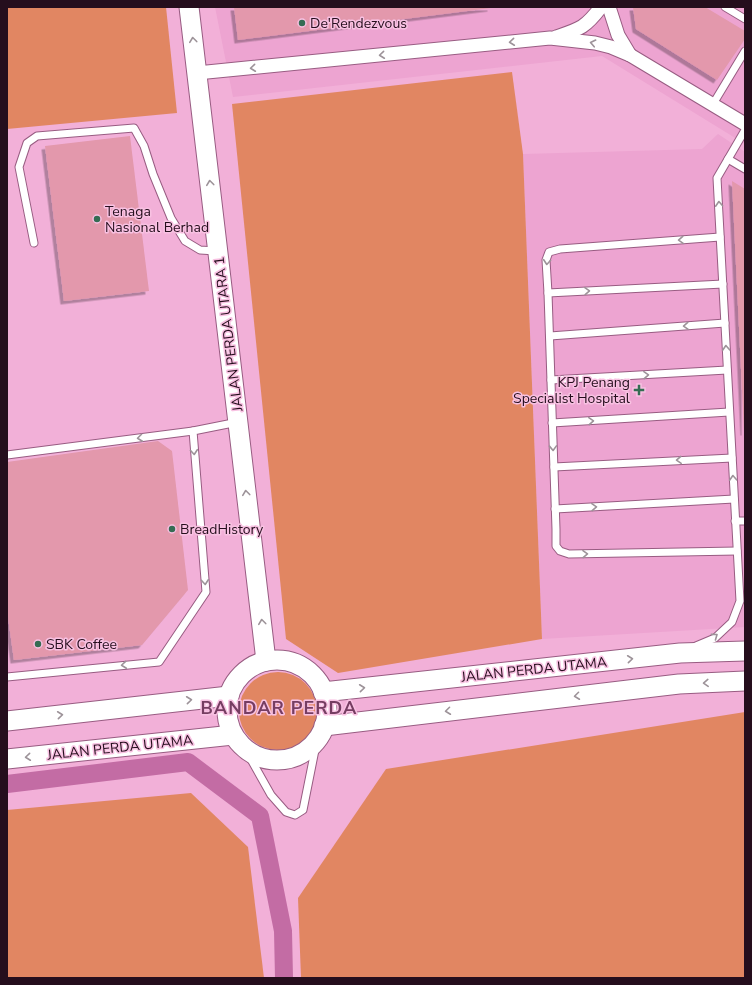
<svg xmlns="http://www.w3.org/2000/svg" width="752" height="985" font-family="'Nunito Sans',sans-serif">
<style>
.built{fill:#eda4d1}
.green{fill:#e18662}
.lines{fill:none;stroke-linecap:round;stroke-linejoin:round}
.canal{stroke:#c36ca4;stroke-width:18}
.building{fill:#e398ac;filter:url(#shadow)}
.lane-casing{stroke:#985c82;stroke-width:9}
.street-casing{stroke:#985c82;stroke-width:15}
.secondary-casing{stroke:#985c82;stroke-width:21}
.lane{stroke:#fff;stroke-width:7}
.street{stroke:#fff;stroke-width:13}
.secondary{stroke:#fff;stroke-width:19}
.oneway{stroke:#9d9399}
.poi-dot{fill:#356c53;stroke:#f8c1e2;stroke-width:1.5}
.labels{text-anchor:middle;stroke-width:3;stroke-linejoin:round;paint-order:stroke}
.poi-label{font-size:14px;fill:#250e1d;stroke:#f8c1e2;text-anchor:start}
.street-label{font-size:14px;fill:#250e1d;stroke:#f8c1e2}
.district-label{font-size:18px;font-weight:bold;letter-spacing:1px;fill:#763d62;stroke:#f8c1e2}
</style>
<defs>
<filter id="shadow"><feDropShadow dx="-3.5" dy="3.5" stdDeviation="0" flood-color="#0004"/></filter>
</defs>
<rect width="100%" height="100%" fill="#f2b0d8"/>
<g class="built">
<path d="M 215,7 L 745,7 L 745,144 L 602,56 L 233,97 Z"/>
<path d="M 718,134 L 745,152 L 745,627 L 542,639 L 523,154 L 702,149 Z"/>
</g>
<g class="green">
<path d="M 7,7 L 166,7 L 177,113 L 7,129 Z"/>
<path d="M 512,72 L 523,154 L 542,639 L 338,673 L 286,639 L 232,104 Z"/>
<circle cx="278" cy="711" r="39"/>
<path d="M 745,712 L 745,978 L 301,978 L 298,898 L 386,769 Z"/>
<path d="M 191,793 L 248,847 L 264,978 L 7,978 L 7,810 Z"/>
</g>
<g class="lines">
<path class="canal" d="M 7,784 L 188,762 L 260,816 L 283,931 L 284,978"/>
</g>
<g class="building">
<path d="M 234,7 L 491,7 L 491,8 L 238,40 Z"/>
<path d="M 633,7 L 705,7 L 745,31 L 745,39 L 717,80 L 636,29 Z"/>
<path d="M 130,136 L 149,291 L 64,301 L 45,146 Z"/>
<path d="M 732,181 L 745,189 L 745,432 L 744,432 Z"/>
<path d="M 158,441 L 172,451 L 188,590 L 142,645 L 14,660 L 7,610 L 7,462 Z"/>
</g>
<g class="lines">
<g class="lane-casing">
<g id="lane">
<path d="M 725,7 L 745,19"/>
<path d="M 713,104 L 745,51"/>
<path d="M 728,159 L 745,169"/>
<path d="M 720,237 L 560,249 L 549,252 L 546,260 L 548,293 L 556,529 L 556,546 L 560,551 L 569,554 L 737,551"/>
<path d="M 34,243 L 19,167 L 27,143 L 37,136 L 134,128 L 144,146 L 153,174 L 171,218 L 185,241 L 200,250 L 216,251"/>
<path d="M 548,293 L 723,284"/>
<path d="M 550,336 L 725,323"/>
<path d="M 551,380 L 727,370"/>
<path d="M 552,423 L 729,412"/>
<path d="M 7,455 L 193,431"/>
<path d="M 554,467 L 732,458"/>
<path d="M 555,509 L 734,499"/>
<path d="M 735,521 L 745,521"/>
<path d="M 696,646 L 715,638 L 732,622 L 740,601 L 717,178 L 745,130"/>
<path d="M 7,677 L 159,662 L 206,592 L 193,431 L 238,422"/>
<path d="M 244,747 L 271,795 L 286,812 L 295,815 L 303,810 L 317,740"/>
</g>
</g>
<g class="street-casing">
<g id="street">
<path d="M 609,7 L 618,35 L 630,55"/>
<path d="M 556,37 C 580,29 585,28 601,7"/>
<path d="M 197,73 L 550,38 L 595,43 L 611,47 L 630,55 L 745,124"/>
</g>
</g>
<g class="secondary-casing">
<g id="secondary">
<path d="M 189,7 L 266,661"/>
<circle cx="277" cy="710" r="50"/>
<path d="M 323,692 L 680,653 L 745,651"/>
<path d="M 7,721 L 229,696"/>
<path d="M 324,726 L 679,684 L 745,681"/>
<path d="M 7,759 L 233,735"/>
</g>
</g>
<use href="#lane" class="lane"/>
<use href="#street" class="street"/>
<use href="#secondary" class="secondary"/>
</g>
<defs><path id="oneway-chevron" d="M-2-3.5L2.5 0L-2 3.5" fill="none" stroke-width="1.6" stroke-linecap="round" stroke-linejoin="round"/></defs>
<g class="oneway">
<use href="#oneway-chevron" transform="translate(193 40) rotate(-97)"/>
<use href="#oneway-chevron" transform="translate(512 42) rotate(174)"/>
<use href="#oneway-chevron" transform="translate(593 43) rotate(-168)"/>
<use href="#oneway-chevron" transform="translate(382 55) rotate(174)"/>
<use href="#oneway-chevron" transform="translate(253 68) rotate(174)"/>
<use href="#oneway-chevron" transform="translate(210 183) rotate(-97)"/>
<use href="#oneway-chevron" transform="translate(719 204) rotate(-93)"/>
<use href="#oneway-chevron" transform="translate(681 240) rotate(176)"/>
<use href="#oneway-chevron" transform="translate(547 262) rotate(95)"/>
<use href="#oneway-chevron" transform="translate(587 291) rotate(-3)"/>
<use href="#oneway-chevron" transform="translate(686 326) rotate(176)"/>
<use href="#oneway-chevron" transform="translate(726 348) rotate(-93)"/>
<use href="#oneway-chevron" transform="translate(646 375) rotate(-3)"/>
<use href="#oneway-chevron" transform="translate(591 421) rotate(-4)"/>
<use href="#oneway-chevron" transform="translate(140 438) rotate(173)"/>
<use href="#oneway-chevron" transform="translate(553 448) rotate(88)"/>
<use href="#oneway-chevron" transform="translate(194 452) rotate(85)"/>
<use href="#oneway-chevron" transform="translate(679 460) rotate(177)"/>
<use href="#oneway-chevron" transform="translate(733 478) rotate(-93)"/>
<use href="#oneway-chevron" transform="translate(246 493) rotate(-97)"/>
<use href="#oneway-chevron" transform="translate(594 507) rotate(-3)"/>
<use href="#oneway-chevron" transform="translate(585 554) rotate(-1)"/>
<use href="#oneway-chevron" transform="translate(205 582) rotate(85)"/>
<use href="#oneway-chevron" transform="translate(262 622) rotate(-97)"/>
<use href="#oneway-chevron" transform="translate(715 636) rotate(-36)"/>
<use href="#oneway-chevron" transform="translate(630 659) rotate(-6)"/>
<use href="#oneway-chevron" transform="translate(124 665) rotate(174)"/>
<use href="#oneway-chevron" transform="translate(706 683) rotate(177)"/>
<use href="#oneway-chevron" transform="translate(362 688) rotate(-6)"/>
<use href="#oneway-chevron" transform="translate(577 696) rotate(173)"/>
<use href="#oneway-chevron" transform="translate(189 700) rotate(-6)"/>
<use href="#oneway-chevron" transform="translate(448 711) rotate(173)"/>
<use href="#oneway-chevron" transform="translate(60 715) rotate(-6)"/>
<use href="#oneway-chevron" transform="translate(28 757) rotate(174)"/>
</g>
<g class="poi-dot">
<circle cx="302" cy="23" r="4"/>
<circle cx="97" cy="219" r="4"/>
<path d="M637 384h4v4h4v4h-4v4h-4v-4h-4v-4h4z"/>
<circle cx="172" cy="529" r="4"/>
<circle cx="38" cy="644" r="4"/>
</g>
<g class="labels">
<g class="poi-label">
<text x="310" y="28">De'Rendezvous</text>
<text x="105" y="216">Tenaga<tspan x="105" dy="16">Nasional Berhad</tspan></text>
<text x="630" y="387" text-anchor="end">KPJ Penang<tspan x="630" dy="16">Specialist Hospital</tspan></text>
<text x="180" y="534">BreadHistory</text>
<text x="46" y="649">SBK Coffee</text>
</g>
<g class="street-label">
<text transform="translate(228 334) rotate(-97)" y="5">JALAN PERDA UTARA 1</text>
<text transform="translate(534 669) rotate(-6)" y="5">JALAN PERDA UTAMA</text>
<text transform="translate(120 747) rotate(-6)" y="5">JALAN PERDA UTAMA</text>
</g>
<g class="district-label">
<text x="279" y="714">BANDAR PERDA</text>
</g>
</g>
<rect width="752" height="985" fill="none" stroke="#250e1d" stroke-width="16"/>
</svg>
